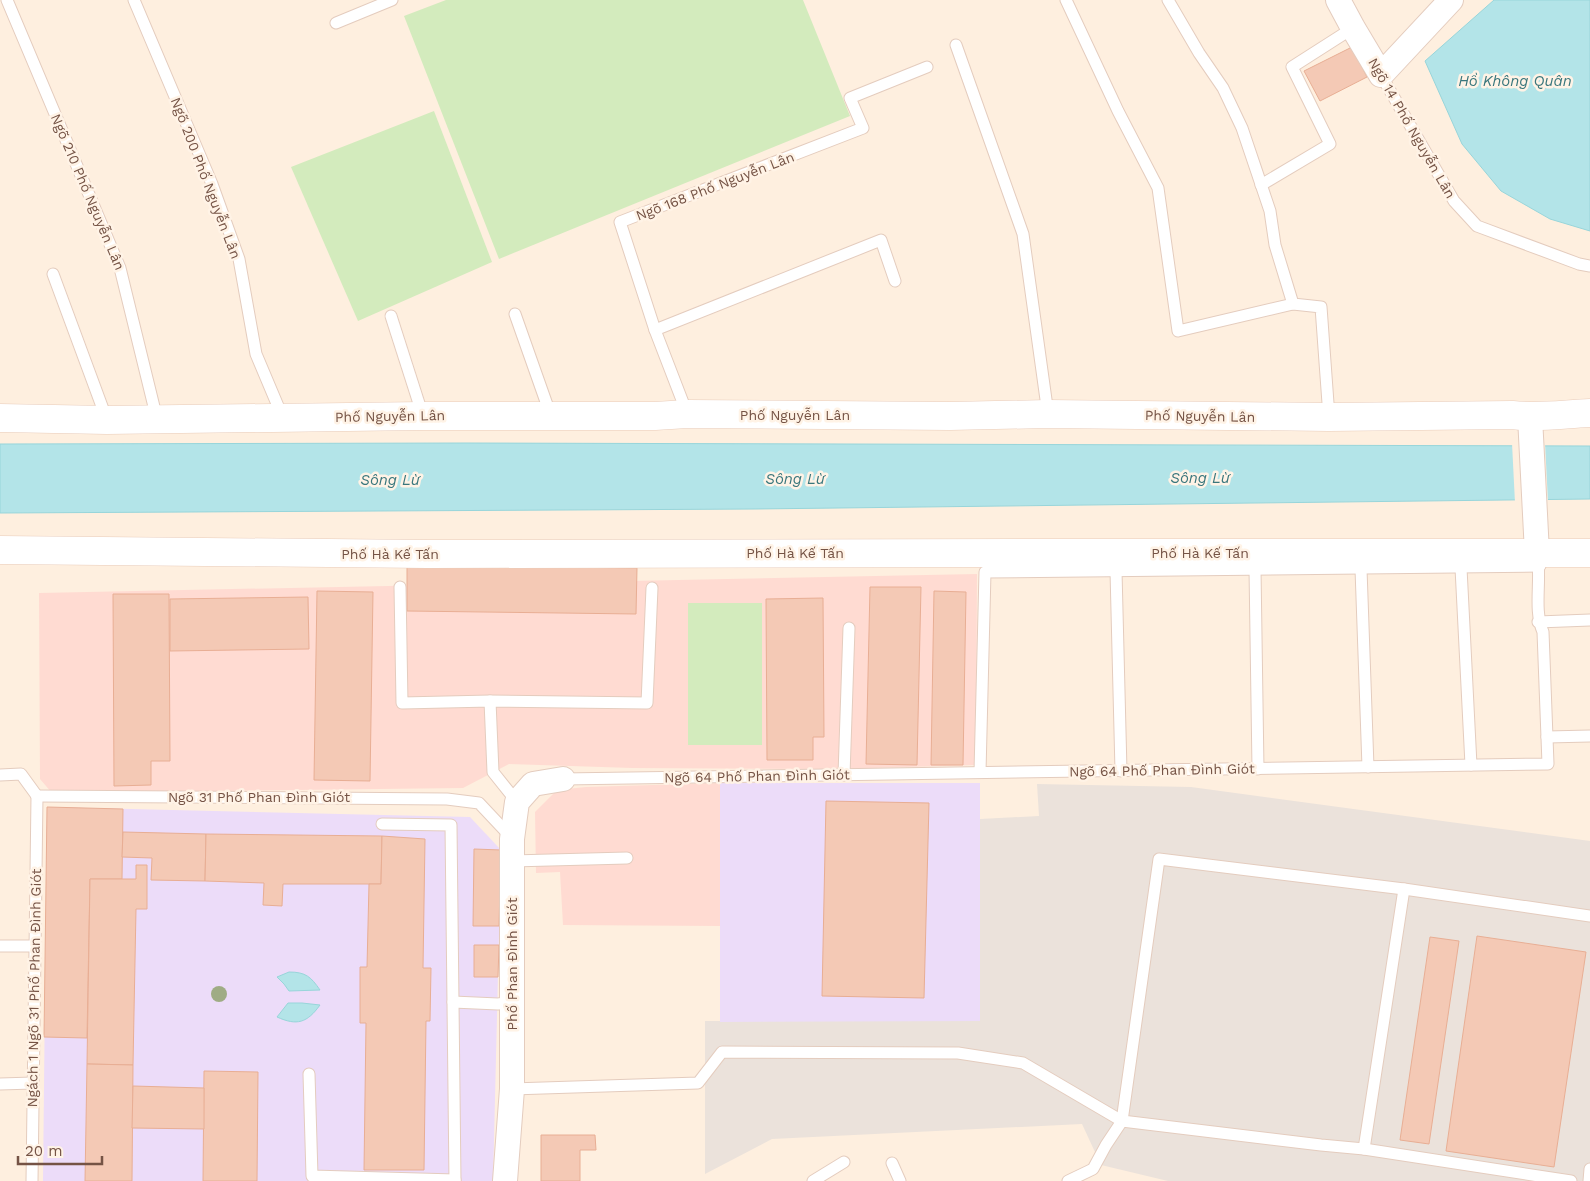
<svg xmlns="http://www.w3.org/2000/svg" width="1590" height="1181" font-family="'Work Sans',sans-serif">
<style>
.commercial{fill:#ffdbd2}
.industrial{fill:#ebe2db}
.education{fill:#ecdcf9}
.green{fill:#d3ebbd}
.water{fill:#b3e4e8;stroke:#98d5da}
.pier{fill:#feefdf}
.building{fill:#f4c9b5;stroke:#e8ae94}
.lines{fill:none;stroke-linecap:round;stroke-linejoin:round}
.lane-casing{stroke:#e4ccbe;stroke-width:13}
.street-casing{stroke:#e4ccbe;stroke-width:26}
.secondary-casing{stroke:#e9ccba;stroke-width:29}
.lane{stroke:#fff;stroke-width:11}
.street{stroke:#fff;stroke-width:24}
.secondary{stroke:#fff;stroke-width:28}
.tree{fill:#9fac85}
.labels{text-anchor:middle;stroke-width:5;stroke-linejoin:round;paint-order:stroke}
.street-label{font-size:14px;fill:#755345;stroke:#fff3e6}
.water-label{font-size:15px;font-style:italic;fill:#39767c;stroke:#fff3e6}
</style>
<rect width="100%" height="100%" fill="#feefdf"/>
<g class="commercial">
<path d="M 977,574 L 976,765 L 836,769 L 632,768 L 509,764 L 463,788 L 52,793 L 40,779 L 39,593 Z"/>
<path d="M 720,783 L 721,926 L 563,925 L 560,872 L 536,873 L 535,812 L 557,790 L 586,787 Z"/>
</g>
<path class="industrial" d="M 1037,784 L 1191,787 L 1590,841 L 1590,1181 L 1168,1181 L 1101,1165 L 1082,1124 L 772,1139 L 705,1174 L 705,1021 L 980,1021 L 980,819 L 1039,816 Z"/>
<g class="education">
<path d="M 720,783 L 980,783 L 980,1021 L 720,1022 Z"/>
<path d="M 47,807 L 470,817 L 501,850 L 493,1181 L 43,1181 Z"/>
</g>
<g class="green">
<path d="M 446,0 L 803,0 L 850,116 L 499,259 L 404,16 Z"/>
<path d="M 434,111 L 492,262 L 358,321 L 291,167 Z"/>
<rect x="688" y="603" width="74" height="142"/>
</g>
<g class="water">
<path d="M 1494,0 L 1590,0 L 1590,231 L 1550,219 L 1501,191 L 1462,144 L 1425,61 Z"/>
<path d="M 466,443 L 1590,446 L 1590,499 L 755,509 L 0,513 L 0,444 Z"/>
<path d="M 289,972 C 306,972 311,977 320,990 L 289,991 L 284,984 L 277,977 Z"/>
<path d="M 288,1003 L 302,1003 L 320,1005 C 307,1023 297,1026 277,1017 Z"/>
</g>
<path class="pier" d="M 1512,443 L 1545,443 L 1548,502 L 1515,503 Z"/>
<g class="building">
<path d="M 1352,47 L 1367,77 L 1320,101 L 1304,71 Z"/>
<path d="M 407,565 L 637,568 L 636,614 L 407,611 Z"/>
<path d="M 870,587 L 921,587 L 917,765 L 866,764 Z"/>
<path d="M 317,591 L 373,592 L 370,781 L 314,780 Z"/>
<path d="M 934,591 L 966,592 L 963,765 L 931,765 Z"/>
<path d="M 113,594 L 169,594 L 170,761 L 151,761 L 151,785 L 114,786 Z"/>
<path d="M 308,597 L 309,649 L 170,651 L 170,599 Z"/>
<path d="M 823,598 L 824,737 L 813,737 L 813,760 L 767,760 L 766,599 Z"/>
<path d="M 826,801 L 929,803 L 924,998 L 822,996 Z"/>
<path d="M 47,807 L 123,809 L 122,879 L 90,879 L 87,1038 L 44,1037 Z"/>
<path d="M 123,832 L 206,834 L 205,881 L 151,880 L 152,858 L 122,857 Z"/>
<path d="M 206,834 L 382,836 L 381,884 L 283,884 L 282,906 L 263,905 L 264,883 L 205,881 Z"/>
<path d="M 382,836 L 425,839 L 423,968 L 431,968 L 430,1021 L 426,1021 L 424,1170 L 364,1170 L 366,1023 L 360,1023 L 360,967 L 367,967 L 369,884 L 381,884 Z"/>
<path d="M 474,849 L 501,850 L 499,926 L 473,926 Z"/>
<path d="M 136,865 L 147,865 L 147,909 L 136,909 L 133,1065 L 87,1064 L 90,879 L 136,879 Z"/>
<path d="M 1477,936 L 1586,952 L 1554,1167 L 1446,1151 Z"/>
<path d="M 1430,937 L 1459,941 L 1429,1144 L 1400,1140 Z"/>
<path d="M 474,945 L 499,945 L 498,977 L 474,977 Z"/>
<path d="M 87,1064 L 133,1065 L 132,1181 L 85,1181 Z"/>
<path d="M 204,1071 L 258,1072 L 257,1181 L 203,1181 Z"/>
<path d="M 133,1086 L 204,1088 L 204,1129 L 132,1128 Z"/>
<path d="M 541,1135 L 595,1135 L 596,1150 L 580,1150 L 580,1181 L 541,1181 Z"/>
</g>
<g class="lines">
<g class="lane-casing">
<g id="lane">
<path d="M 7,0 L 120,268 L 157,419"/>
<path d="M 134,0 L 212,184 L 239,259 L 256,354 L 283,418"/>
<path d="M 1066,0 L 1118,111 L 1158,188 L 1178,331 L 1293,304"/>
<path d="M 1168,0 L 1199,53 L 1223,88 L 1242,128 L 1270,211 L 1275,245 L 1293,304 L 1321,307 L 1329,417"/>
<path d="M 336,23 L 392,0"/>
<path d="M 956,45 L 1023,234 L 1048,414"/>
<path d="M 1381,75 L 1454,201 L 1477,226 L 1579,264 L 1590,266"/>
<path d="M 1261,185 L 1330,144 L 1292,67 L 1353,28"/>
<path d="M 53,274 L 107,420"/>
<path d="M 515,314 L 551,416"/>
<path d="M 391,316 L 423,416"/>
<path d="M 655,330 L 881,240 L 895,281"/>
<path d="M 687,413 L 655,330 L 620,222 L 863,128 L 850,98 L 927,67"/>
<path d="M 1461,568 L 1471,765"/>
<path d="M 1255,569 L 1258,769"/>
<path d="M 1361,569 L 1368,767"/>
<path d="M 1116,571 L 1121,771"/>
<path d="M 400,587 L 402,703 L 490,701 L 647,703 L 652,588"/>
<path d="M 1538,622 L 1590,620"/>
<path d="M 490,701 L 493,772 L 517,802"/>
<path d="M 1547,737 L 1590,736"/>
<path d="M 980,772 L 985,572 L 1540,566"/>
<path d="M 0,775 L 21,774 L 37,796"/>
<path d="M 844,775 L 849,628"/>
<path d="M 563,779 L 1548,764 L 1543,632 C 1533,609 1542,579 1537,553"/>
<path d="M 37,796 L 447,799 L 479,803 L 511,837"/>
<path d="M 382,824 L 451,825 L 455,1181"/>
<path d="M 512,861 L 627,858"/>
<path d="M 0,946 L 35,946"/>
<path d="M 453,1002 L 498,1004 L 512,1002"/>
<path d="M 309,1074 L 312,1176 L 455,1180"/>
<path d="M 0,1084 L 33,1083"/>
<path d="M 512,1089 L 698,1083 L 722,1052 L 958,1053 L 1023,1063 L 1122,1121 L 1321,1145 L 1364,1149 L 1571,1181"/>
<path d="M 1364,1149 L 1404,889"/>
<path d="M 892,1163 L 900,1181"/>
<path d="M 32,1181 L 37,796"/>
<path d="M 813,1181 L 844,1162"/>
<path d="M 1068,1181 L 1093,1169 L 1106,1145 L 1122,1121 L 1159,859 L 1404,889 L 1590,916"/>
<path d="M 1589,1181 L 1590,1169"/>
</g>
</g>
<g class="street-casing">
<g id="street">
<path d="M 1338,0 L 1353,28 L 1381,75 L 1451,0"/>
<path d="M 1530,417 L 1537,553"/>
<path d="M 505,1181 L 512,1089 L 512,839 L 517,802 L 533,784 L 563,779"/>
</g>
</g>
<g class="secondary-casing">
<g id="secondary">
<path d="M 0,418 L 107,420 L 423,416 L 655,416 L 687,414 L 950,416 L 1048,414 L 1329,417 L 1512,415 C 1538,418 1564,414 1590,413"/>
<path d="M 0,550 L 428,554 L 1084,553 L 1590,553"/>
</g>
</g>
<use href="#lane" class="lane"/>
<use href="#street" class="street"/>
<use href="#secondary" class="secondary"/>
</g>
<circle class="tree" cx="219" cy="994" r="8"/>
<g class="labels">
<g class="street-label">
<text transform="translate(1412 128) rotate(60)" y="5">Ngõ 14 Phố Nguyễn Lân</text>
<text transform="translate(206 178) rotate(69)" y="5">Ngõ 200 Phố Nguyễn Lân</text>
<text transform="translate(715 186) rotate(-21)" y="5">Ngõ 168 Phố Nguyễn Lân</text>
<text transform="translate(88 192) rotate(67)" y="5">Ngõ 210 Phố Nguyễn Lân</text>
<text x="795" y="420">Phố Nguyễn Lân</text>
<text transform="translate(390 416) rotate(-1)" y="5">Phố Nguyễn Lân</text>
<text transform="translate(1200 416) rotate(1)" y="5">Phố Nguyễn Lân</text>
<text x="795" y="558">Phố Hà Kế Tấn</text>
<text x="1200" y="558">Phố Hà Kế Tấn</text>
<text x="390" y="559">Phố Hà Kế Tấn</text>
<text transform="translate(1162 770) rotate(-1)" y="5">Ngõ 64 Phố Phan Đình Giót</text>
<text transform="translate(757 776) rotate(-1)" y="5">Ngõ 64 Phố Phan Đình Giót</text>
<text x="259" y="802">Ngõ 31 Phố Phan Đình Giót</text>
<text transform="translate(512 964) rotate(-90)" y="5">Phố Phan Đình Giót</text>
<text transform="translate(34 988) rotate(-89)" y="5">Ngách 1 Ngõ 31 Phố Phan Đình Giót</text>
</g>
<g class="water-label">
<text x="1515" y="86">Hồ Không Quân</text>
<text x="1200" y="483">Sông Lừ</text>
<text x="795" y="484">Sông Lừ</text>
<text x="390" y="485">Sông Lừ</text>
</g>
</g>
<path d="M18 1156v8h84v-8" fill="none" stroke="#755345" stroke-width="2.5"/>
<text x="25" y="1156" font-size="15" fill="#755345" stroke="#fff3e6" stroke-width="4" paint-order="stroke">20 m</text>
</svg>
